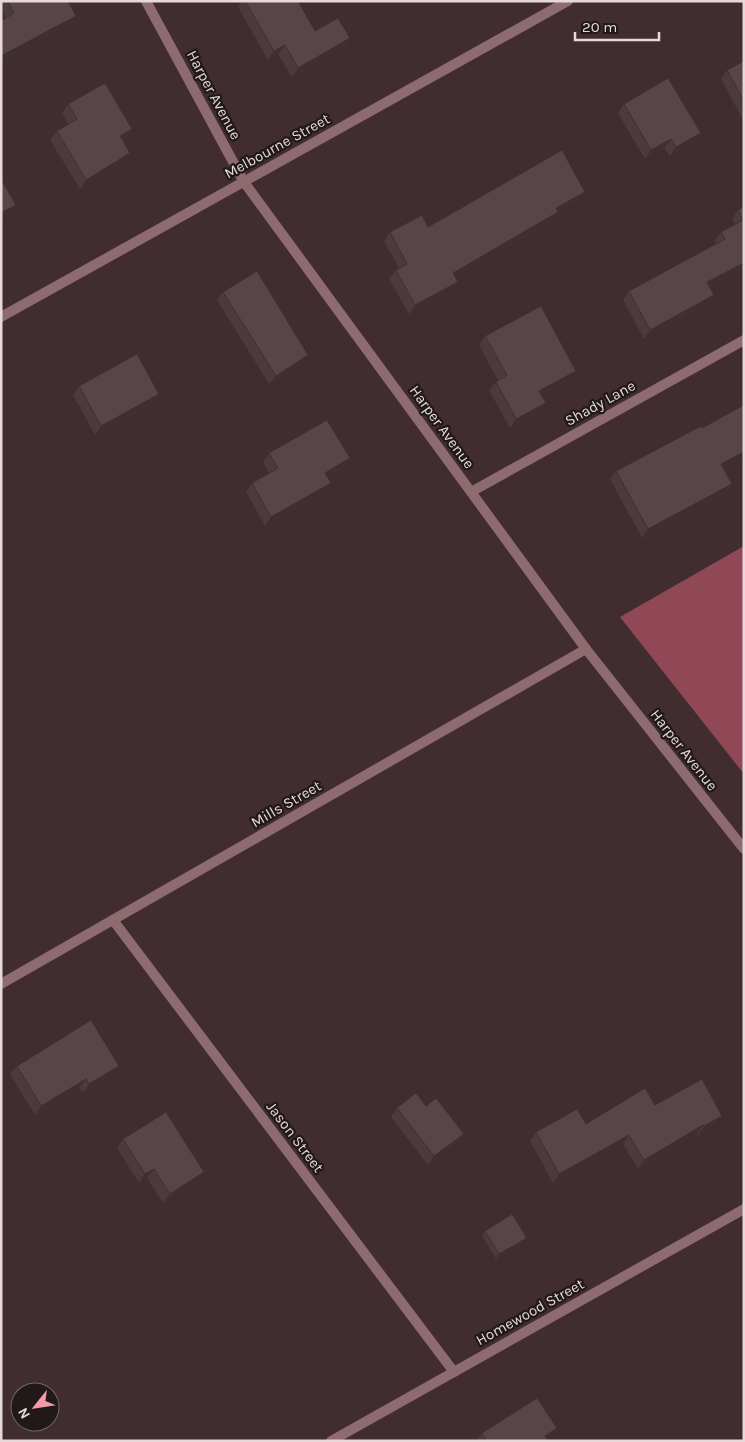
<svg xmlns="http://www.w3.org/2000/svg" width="745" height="1442" font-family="Karla,sans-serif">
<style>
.forest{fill:#914856}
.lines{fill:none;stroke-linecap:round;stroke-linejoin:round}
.minor{stroke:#8d6b70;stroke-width:10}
.tertiary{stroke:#8d6b70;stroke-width:10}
.wall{fill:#4d3a3d}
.shaded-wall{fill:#3e3032}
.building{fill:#594447;stroke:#3e3032}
.labels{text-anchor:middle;stroke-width:4.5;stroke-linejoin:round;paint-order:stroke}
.street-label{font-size:15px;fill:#e7d9db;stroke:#21181a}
</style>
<rect width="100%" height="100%" fill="#412d30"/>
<path class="forest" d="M 744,546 L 744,774 L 620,617 Z"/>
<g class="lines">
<g class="minor">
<path d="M 146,1 L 244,182 L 586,649 L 744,849"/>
<path d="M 471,492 L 744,340"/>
<path d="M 113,920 L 454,1372"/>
<path d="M 1,984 L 586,649"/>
<path d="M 331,1441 L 744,1209"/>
</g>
<path class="tertiary" d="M 1,317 L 568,1"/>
</g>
<g class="wall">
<path d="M 1,1 L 68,1 L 76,16 L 70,25 L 6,18 L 1,9 Z"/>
<path d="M 242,1 L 298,1 L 315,31 L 350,38 L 344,47 L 292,77 L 278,54 L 268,60 L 238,7 Z"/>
<path d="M 744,61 L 744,120 L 743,120 L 721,79 L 727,70 Z"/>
<path d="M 68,104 L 132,129 L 126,137 L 123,139 L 130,153 L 124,162 L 80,189 L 50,140 L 57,131 L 68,124 L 62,113 Z"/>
<path d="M 624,104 L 701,133 L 695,141 L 670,156 L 664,148 L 645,159 L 618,113 Z"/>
<path d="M 579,201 L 558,212 L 552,221 L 455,277 L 452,291 L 409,314 L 389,279 L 396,270 L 399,268 L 384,241 L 390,232 L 428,227 Z"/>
<path d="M 744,207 L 744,268 L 709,287 L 714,295 L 708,303 L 644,339 L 623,300 L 629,291 L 716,244 L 715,241 L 721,232 L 735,225 L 732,219 L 738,210 Z"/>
<path d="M 223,292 L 302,364 L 269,384 L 217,300 Z"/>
<path d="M 485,336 L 570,379 L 541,395 L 539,412 L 510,428 L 489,390 L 496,382 L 498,380 L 479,345 Z"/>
<path d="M 79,386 L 159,394 L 153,403 L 95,435 L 73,395 Z"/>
<path d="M 269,453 L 344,467 L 327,477 L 331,483 L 325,492 L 265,526 L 246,492 L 252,483 L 269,473 L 263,462 Z"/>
<path d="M 744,457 L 724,468 L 726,492 L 642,538 L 610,479 L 616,471 Z"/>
<path d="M 17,1066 L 113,1075 L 83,1093 L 79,1088 L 35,1115 L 10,1074 Z"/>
<path d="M 655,1105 L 716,1125 L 698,1135 L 697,1134 L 638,1169 L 623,1144 L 553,1183 L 530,1141 L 536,1132 L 586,1124 Z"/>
<path d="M 426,1106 L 464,1134 L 458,1142 L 428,1165 L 391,1117 L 397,1108 Z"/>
<path d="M 123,1139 L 198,1181 L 163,1203 L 147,1178 L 139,1183 L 117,1148 Z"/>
<path d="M 485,1231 L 523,1243 L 496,1259 L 482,1235 Z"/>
<path d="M 557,1428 L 551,1437 L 547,1440 L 548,1441 L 476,1441 L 482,1433 Z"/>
</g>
<g class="shaded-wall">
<path d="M 76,16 L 70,25 L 1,62 L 1,56 Z"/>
<path d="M 350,38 L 344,47 L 292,77 L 298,68 Z"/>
<path d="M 285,45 L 278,54 L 268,60 L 274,51 Z"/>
<path d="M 132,129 L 126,137 L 114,145 L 120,136 Z"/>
<path d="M 701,133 L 695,141 L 670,156 L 676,147 Z"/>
<path d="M 671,139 L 664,148 L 645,159 L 651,150 Z"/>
<path d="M 130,153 L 124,162 L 80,189 L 86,180 Z"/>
<path d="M 585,192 L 579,201 L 558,212 L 552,221 L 447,282 L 453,273 L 556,208 Z"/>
<path d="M 16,205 L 10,214 L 1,219 L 1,213 Z"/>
<path d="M 744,263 L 744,268 L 701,291 L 707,282 Z"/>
<path d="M 458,282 L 452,291 L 409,314 L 415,305 Z"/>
<path d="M 714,295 L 708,303 L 644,339 L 650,330 Z"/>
<path d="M 308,355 L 302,364 L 269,384 L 276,376 Z"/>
<path d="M 576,371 L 570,379 L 532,400 L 539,391 Z"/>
<path d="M 159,394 L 153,403 L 95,435 L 101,426 Z"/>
<path d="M 546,403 L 539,412 L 510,428 L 516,419 Z"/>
<path d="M 744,452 L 744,457 L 715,473 L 721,464 Z"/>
<path d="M 350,458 L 344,467 L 319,482 L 325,473 Z"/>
<path d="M 331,483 L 325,492 L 265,526 L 271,517 Z"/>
<path d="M 732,484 L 726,492 L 642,538 L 648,529 Z"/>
<path d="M 119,1066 L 113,1075 L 83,1093 L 89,1084 Z"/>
<path d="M 86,1079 L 79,1088 L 35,1115 L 41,1106 Z"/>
<path d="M 722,1116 L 716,1125 L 698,1135 L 704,1126 Z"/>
<path d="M 703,1125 L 697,1134 L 638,1169 L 644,1160 Z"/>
<path d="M 464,1134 L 458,1142 L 428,1165 L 434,1156 Z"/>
<path d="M 629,1135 L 623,1144 L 553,1183 L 559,1174 Z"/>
<path d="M 154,1169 L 147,1178 L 139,1183 L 145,1174 Z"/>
<path d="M 204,1172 L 198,1181 L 163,1203 L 170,1194 Z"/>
<path d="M 527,1238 L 523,1243 L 496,1259 L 499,1254 Z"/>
<path d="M 557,1428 L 551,1437 L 546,1441 L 545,1436 Z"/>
</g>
<g class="building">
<path d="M 8,1 L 68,1 L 76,16 L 1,56 L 1,21 L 14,13 Z"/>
<path d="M 245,1 L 298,1 L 315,31 L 338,18 L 350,38 L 298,68 L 285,45 L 274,51 Z"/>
<path d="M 744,61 L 744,101 L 727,70 Z"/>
<path d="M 668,78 L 701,133 L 676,147 L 671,139 L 651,150 L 624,104 Z"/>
<path d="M 105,83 L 132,129 L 120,136 L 130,153 L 86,180 L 57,131 L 77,119 L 68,104 Z"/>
<path d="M 562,150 L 585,192 L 556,208 L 558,212 L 453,273 L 458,282 L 415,305 L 396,270 L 407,264 L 390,232 L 422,215 L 428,227 Z"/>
<path d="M 1,179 L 16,205 L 1,213 Z"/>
<path d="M 744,207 L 744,263 L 707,282 L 714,295 L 650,330 L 629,291 L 725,239 L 721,232 L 743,220 L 738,210 Z"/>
<path d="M 257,271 L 308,355 L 276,376 L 223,292 Z"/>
<path d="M 541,306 L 576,371 L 539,391 L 546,403 L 516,419 L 496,382 L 507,375 L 485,336 Z"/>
<path d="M 137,354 L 159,394 L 101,426 L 79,386 Z"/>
<path d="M 744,405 L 744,452 L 721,464 L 732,484 L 648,529 L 616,471 L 701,426 L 702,428 Z"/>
<path d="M 327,420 L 350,458 L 325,473 L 331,483 L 271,517 L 252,483 L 278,468 L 269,453 Z"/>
<path d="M 91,1020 L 119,1066 L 89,1084 L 86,1079 L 41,1106 L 17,1066 Z"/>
<path d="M 702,1079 L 722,1116 L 704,1126 L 703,1125 L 644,1160 L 629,1135 L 559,1174 L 536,1132 L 577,1109 L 586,1124 L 645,1088 L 655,1105 Z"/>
<path d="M 416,1093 L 426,1106 L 436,1098 L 464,1134 L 434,1156 L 397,1108 Z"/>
<path d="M 166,1112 L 204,1172 L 170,1194 L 154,1169 L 145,1174 L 123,1139 Z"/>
<path d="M 512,1214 L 527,1238 L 499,1254 L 485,1231 Z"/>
<path d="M 537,1398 L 557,1428 L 545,1436 L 548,1441 L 486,1441 L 482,1433 Z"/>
</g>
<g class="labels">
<g class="street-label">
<text transform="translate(214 95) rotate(62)" y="5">Harper Avenue</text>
<text transform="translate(277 146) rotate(-29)" y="5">Melbourne Street</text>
<text transform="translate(600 403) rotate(-29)" y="5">Shady Lane</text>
<text transform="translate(442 427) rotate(54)" y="5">Harper Avenue</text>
<text transform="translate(684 750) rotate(52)" y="5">Harper Avenue</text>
<text transform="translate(286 804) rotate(-30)" y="5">Mills Street</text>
<text transform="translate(295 1137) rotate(53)" y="5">Jason Street</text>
<text transform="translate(530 1312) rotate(-29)" y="5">Homewood Street</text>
</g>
</g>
<rect width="745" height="1442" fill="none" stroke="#e7d9db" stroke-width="5"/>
<g transform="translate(35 1407) rotate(240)"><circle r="24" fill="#21181a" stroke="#706567"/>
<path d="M0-4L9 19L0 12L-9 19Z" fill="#f39aa9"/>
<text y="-8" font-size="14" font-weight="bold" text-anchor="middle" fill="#e7d9db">N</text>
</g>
<path d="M575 32v8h84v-8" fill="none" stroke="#e7d9db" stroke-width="2.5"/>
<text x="582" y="32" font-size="15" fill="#e7d9db" stroke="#21181a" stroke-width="4" paint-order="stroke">20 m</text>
</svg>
